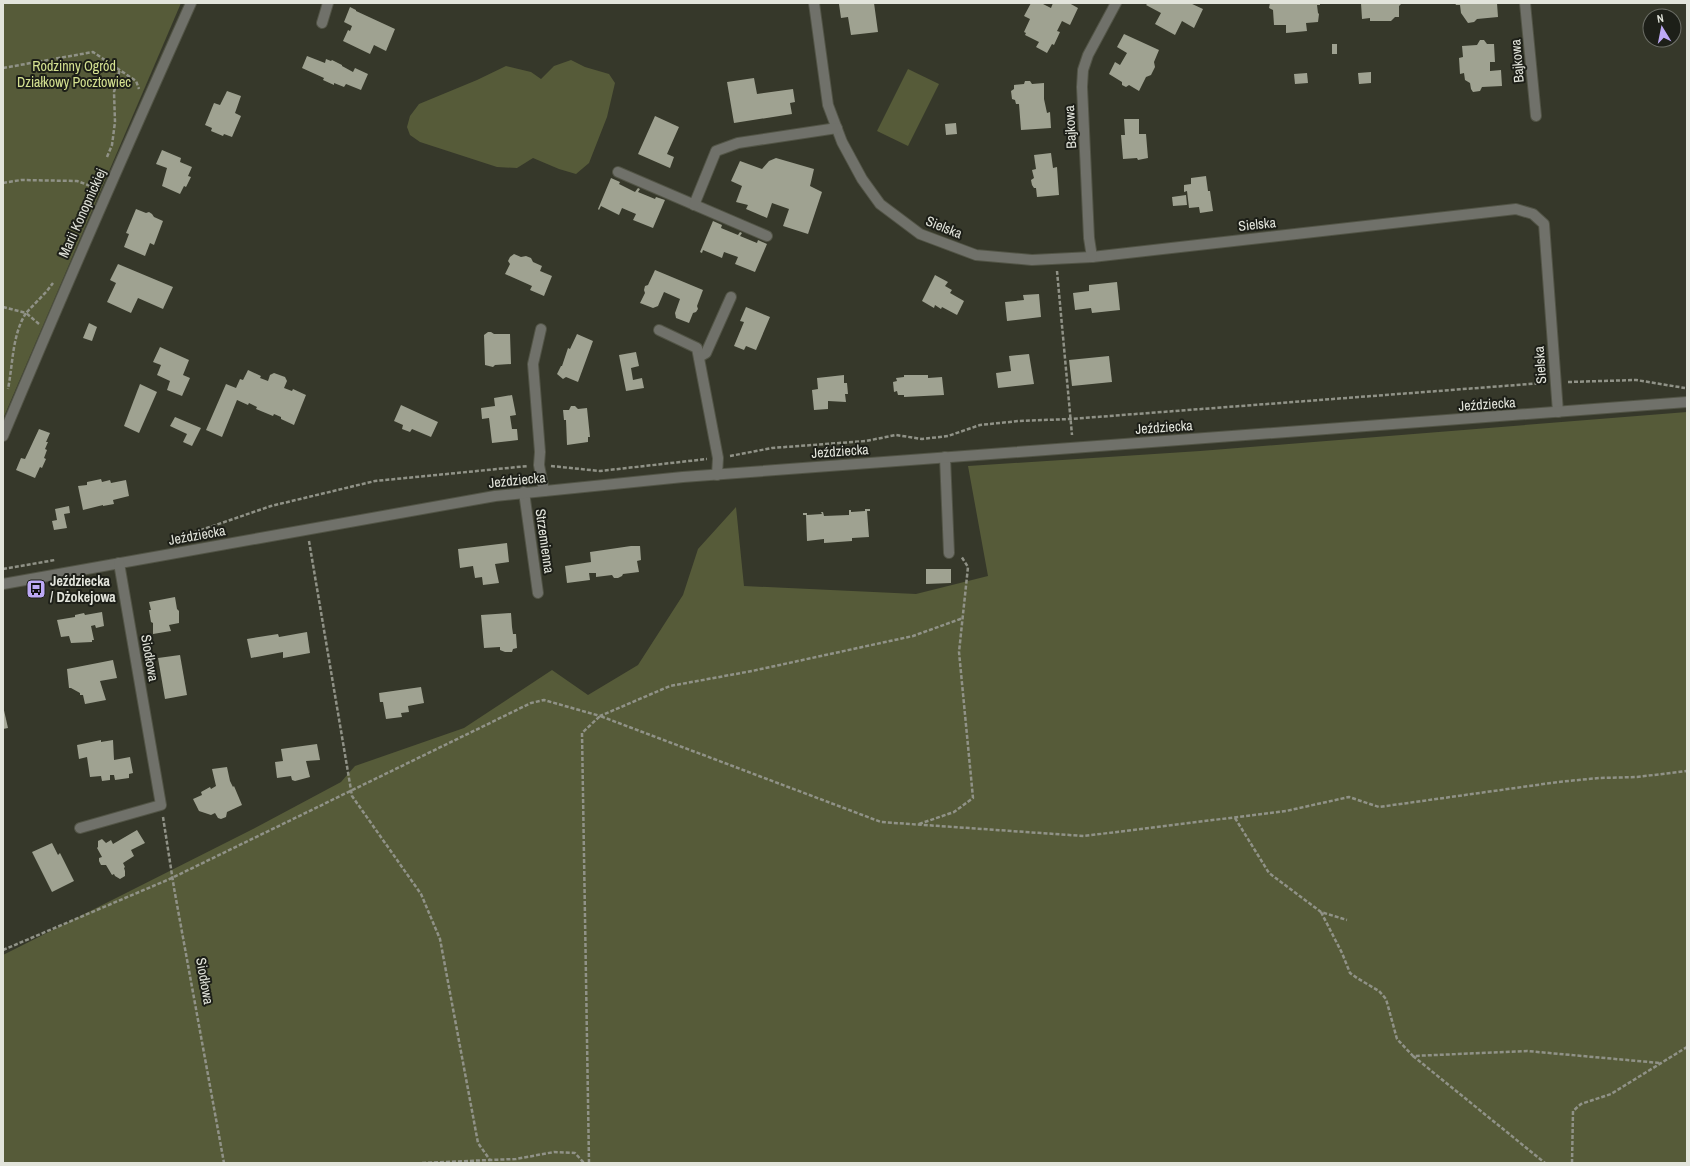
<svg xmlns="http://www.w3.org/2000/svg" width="1690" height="1166" font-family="'Archivo Narrow',sans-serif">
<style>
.green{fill:#565b39}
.building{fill:#9fa291}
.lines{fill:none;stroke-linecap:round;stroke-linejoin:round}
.minor-casing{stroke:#525446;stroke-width:12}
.path{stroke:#909287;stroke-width:2.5;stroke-dasharray:4 2;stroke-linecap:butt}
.minor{stroke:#70716a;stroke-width:10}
.labels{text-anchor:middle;stroke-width:4;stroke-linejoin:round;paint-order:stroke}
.street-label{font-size:14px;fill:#e2e4db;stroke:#1d1f18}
.park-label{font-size:14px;fill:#d5e291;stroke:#1d1f18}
.poi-label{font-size:14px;font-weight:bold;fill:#e2e4db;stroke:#1d1f18;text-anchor:start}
</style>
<rect width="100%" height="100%" fill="#36382a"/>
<g class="green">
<path d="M 3,3 L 181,3 L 3,419 Z"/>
<path d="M 571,60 L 585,67 L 609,74 L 615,83 L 607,117 L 589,163 L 576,174 L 559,169 L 533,158 L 517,168 L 497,167 L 420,142 L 410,135 L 407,127 L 410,116 L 419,104 L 477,80 L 506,66 L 531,72 L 541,79 L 554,66 Z"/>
<path d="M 908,69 L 939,84 L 908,146 L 877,131 Z"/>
<path d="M 1687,412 L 1687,1163 L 3,1163 L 3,955 L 253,829 L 341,782 L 355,766 L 464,728 L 552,670 L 588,695 L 638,665 L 683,595 L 698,549 L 736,507 L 744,586 L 916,594 L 988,576 L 968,466 L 1200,451 Z"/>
</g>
<g class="building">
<path d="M 846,3 L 854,3 L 854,4 L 874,3 L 878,32 L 851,35 L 848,17 L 841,18 L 839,4 Z"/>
<path d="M 1031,3 L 1041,3 L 1051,8 L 1053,3 L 1069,3 L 1078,8 L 1070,25 L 1062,21 L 1057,31 L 1060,32 L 1054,45 L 1052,44 L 1047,53 L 1036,47 L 1039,42 L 1025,35 L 1026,33 L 1024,32 L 1030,19 L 1024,16 Z"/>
<path d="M 1148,3 L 1190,3 L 1203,9 L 1194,28 L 1182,21 L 1175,35 L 1155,24 L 1161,13 L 1146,5 Z"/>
<path d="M 1270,3 L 1320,3 L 1320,5 L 1317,5 L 1318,13 L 1319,14 L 1318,22 L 1306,23 L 1307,31 L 1286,33 L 1286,25 L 1274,25 L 1273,10 L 1269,8 Z"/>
<path d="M 1361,3 L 1402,3 L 1399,6 L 1399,17 L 1395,17 L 1391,21 L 1370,21 L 1370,18 L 1362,19 Z"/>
<path d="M 1455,3 L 1497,3 L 1498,17 L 1477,19 L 1474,22 L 1468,23 L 1461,13 L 1460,5 L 1456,5 Z"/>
<path d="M 350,7 L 356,10 L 356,11 L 395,29 L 386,51 L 374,45 L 370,54 L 343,41 L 348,30 L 350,31 L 352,26 L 344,22 Z"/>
<path d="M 1124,34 L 1159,50 L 1154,62 L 1155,67 L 1151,75 L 1146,77 L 1139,91 L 1129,85 L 1126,87 L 1122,85 L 1122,82 L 1109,74 L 1115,62 L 1120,65 L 1127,53 L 1117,47 Z"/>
<path d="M 1480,40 L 1484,40 L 1487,44 L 1494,44 L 1495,62 L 1490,62 L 1490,71 L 1501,70 L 1502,86 L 1482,87 L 1480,91 L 1473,92 L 1471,89 L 1470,83 L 1465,80 L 1464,73 L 1460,74 L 1459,58 L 1463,57 L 1462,46 L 1477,45 Z"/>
<rect x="1332" y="44" width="5" height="10"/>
<path d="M 307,56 L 325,63 L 326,59 L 331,61 L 332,60 L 342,65 L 342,66 L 353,72 L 355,68 L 368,74 L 361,90 L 346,84 L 344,87 L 334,83 L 334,85 L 323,80 L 324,78 L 302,68 Z"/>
<path d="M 1371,72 L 1371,83 L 1359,84 L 1358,73 Z"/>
<path d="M 1307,73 L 1308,83 L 1295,84 L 1294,74 Z"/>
<path d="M 754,78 L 757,94 L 793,89 L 795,102 L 790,103 L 792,114 L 734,123 L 727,82 Z"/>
<path d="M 1025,81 L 1030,81 L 1032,84 L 1044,83 L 1044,99 L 1047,113 L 1050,112 L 1051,128 L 1021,130 L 1019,104 L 1016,104 L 1015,100 L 1012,99 L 1011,91 L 1014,89 L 1014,85 L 1024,84 Z"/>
<path d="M 227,91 L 241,96 L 235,113 L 241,116 L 232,137 L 224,134 L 223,136 L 211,131 L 212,128 L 205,125 L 214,103 L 220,105 Z"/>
<path d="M 655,116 L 679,127 L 667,154 L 674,157 L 670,168 L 638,154 Z"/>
<path d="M 1124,119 L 1139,119 L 1139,134 L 1146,134 L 1148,158 L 1138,160 L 1137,158 L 1123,159 L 1121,135 L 1125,135 Z"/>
<path d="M 956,123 L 957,134 L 946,135 L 945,124 Z"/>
<path d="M 162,150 L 181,158 L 180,162 L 192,167 L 188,176 L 191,177 L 186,187 L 184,186 L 180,194 L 162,186 L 167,168 L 156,164 Z"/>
<path d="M 1051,153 L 1053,168 L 1057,167 L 1059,195 L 1037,197 L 1036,188 L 1034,188 L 1032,185 L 1031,180 L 1034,178 L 1032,170 L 1036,169 L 1034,155 Z"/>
<path d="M 776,158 L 814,169 L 810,186 L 822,192 L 808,234 L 783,226 L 789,209 L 772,203 L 767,218 L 746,209 L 748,205 L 736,202 L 742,186 L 731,181 L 740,161 L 762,169 L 769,161 Z"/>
<path d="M 1206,176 L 1208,191 L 1210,191 L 1213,211 L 1200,213 L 1199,207 L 1189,208 L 1187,191 L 1184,192 L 1184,185 L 1191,184 L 1191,178 Z"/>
<path d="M 611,178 L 620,182 L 619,184 L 635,192 L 638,188 L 640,189 L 638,192 L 655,199 L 656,197 L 665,200 L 653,228 L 633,220 L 636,214 L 622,208 L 619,215 L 601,206 L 599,210 L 598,209 Z"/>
<path d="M 1186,195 L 1187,205 L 1173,206 L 1172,197 Z"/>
<path d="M 136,209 L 146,213 L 149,212 L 152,214 L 154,217 L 163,221 L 154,245 L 150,243 L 145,256 L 124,247 L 129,234 L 126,233 Z"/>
<path d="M 713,221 L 722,225 L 721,228 L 738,235 L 740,232 L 742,233 L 740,236 L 757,243 L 758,240 L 767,244 L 755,272 L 735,264 L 738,257 L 724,252 L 722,258 L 703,250 L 702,253 L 700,252 Z"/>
<path d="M 514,254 L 521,257 L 526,256 L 531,258 L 533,262 L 542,266 L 540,271 L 552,276 L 544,296 L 530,290 L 532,286 L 505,274 L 510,264 L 508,261 L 510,257 Z"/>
<path d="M 118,264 L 173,287 L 163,309 L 138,298 L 131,313 L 107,302 L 116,283 L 110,280 Z"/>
<path d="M 655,270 L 703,290 L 697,306 L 698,309 L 696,312 L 693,313 L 689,323 L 676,318 L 675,313 L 680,299 L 664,292 L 658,306 L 653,308 L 640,303 L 645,293 L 644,290 L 645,286 L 648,285 Z"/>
<path d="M 935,275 L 948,282 L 945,286 L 952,290 L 950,293 L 964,301 L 957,315 L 942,307 L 941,309 L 935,305 L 934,308 L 922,301 Z"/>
<path d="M 1117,282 L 1120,310 L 1092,313 L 1091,308 L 1075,310 L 1073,293 L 1089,291 L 1089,285 Z"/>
<path d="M 1039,294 L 1041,317 L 1007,321 L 1005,302 L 1024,300 L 1023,295 Z"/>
<path d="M 746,307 L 770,317 L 756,350 L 746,346 L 744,350 L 734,346 L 744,322 L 740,321 Z"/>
<path d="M 89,323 L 97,327 L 92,341 L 83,338 Z"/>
<path d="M 488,332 L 491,332 L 494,334 L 510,334 L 511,364 L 495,365 L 493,367 L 485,365 L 484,335 Z"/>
<path d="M 577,334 L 593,341 L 578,382 L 566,377 L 563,379 L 557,374 L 561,366 L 562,366 L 568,348 L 570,349 Z"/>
<path d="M 160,347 L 189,360 L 183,375 L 190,378 L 182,396 L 167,390 L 170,381 L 157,375 L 161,365 L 153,362 Z"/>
<path d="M 636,352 L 639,366 L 631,368 L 633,380 L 642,378 L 644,388 L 626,391 L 619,355 Z"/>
<path d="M 1029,354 L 1034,384 L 998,388 L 996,373 L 1011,371 L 1009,356 Z"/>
<path d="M 1109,356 L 1112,382 L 1072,386 L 1069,360 Z"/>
<path d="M 248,370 L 261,376 L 260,378 L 268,381 L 270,375 L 274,373 L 285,377 L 287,381 L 284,388 L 292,391 L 293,389 L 306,395 L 294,425 L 281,419 L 281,417 L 274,414 L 273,416 L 256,409 L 257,407 L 249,403 L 248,405 L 237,400 L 222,437 L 206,430 L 226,384 L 236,388 L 240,379 L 243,380 Z"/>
<path d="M 844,375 L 844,383 L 847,383 L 848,394 L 845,394 L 846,402 L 828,401 L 828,409 L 814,410 L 812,390 L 818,389 L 817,378 Z"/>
<path d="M 904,375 L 928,375 L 928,378 L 942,377 L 944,395 L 904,397 L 904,395 L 898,395 L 897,391 L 894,392 L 893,382 L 897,381 L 896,378 L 904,377 Z"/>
<path d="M 140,384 L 157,392 L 139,433 L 124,426 Z"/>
<path d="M 512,395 L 516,415 L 510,416 L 512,429 L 517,429 L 518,440 L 492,443 L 489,418 L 482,419 L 481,408 L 495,406 L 494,398 Z"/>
<path d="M 401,405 L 438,422 L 431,437 L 412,429 L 410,432 L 402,429 L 403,425 L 394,421 Z"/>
<path d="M 571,406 L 575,406 L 578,409 L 587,408 L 590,437 L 588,437 L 588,442 L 567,445 L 566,420 L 564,420 L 563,410 L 569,410 Z"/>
<path d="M 175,417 L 201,428 L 192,446 L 183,442 L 187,434 L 170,426 Z"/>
<path d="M 39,429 L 50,433 L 46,442 L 48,442 L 45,449 L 47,450 L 44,458 L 46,459 L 42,468 L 40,467 L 35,478 L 16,470 L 21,458 L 25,459 Z"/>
<path d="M 101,479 L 102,482 L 110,480 L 111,483 L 126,480 L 129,496 L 113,500 L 114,504 L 103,506 L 103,505 L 83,510 L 78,486 L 87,485 L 87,482 Z"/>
<path d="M 69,506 L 70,513 L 64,514 L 67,528 L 54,530 L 52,521 L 57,520 L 55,509 Z"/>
<path d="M 865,509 L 870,509 L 870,511 L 867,511 L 869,537 L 852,538 L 852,541 L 824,543 L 824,539 L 807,541 L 806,515 L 803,515 L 803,513 L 807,513 L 807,515 L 822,514 L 821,512 L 823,512 L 824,516 L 849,515 L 849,510 L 851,510 L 851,512 L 865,511 Z"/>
<path d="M 507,543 L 509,562 L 495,564 L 499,583 L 483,585 L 482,577 L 475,578 L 473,566 L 460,568 L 458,549 Z"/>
<path d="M 631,546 L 640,546 L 641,560 L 637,561 L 639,572 L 623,574 L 622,576 L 618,578 L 614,578 L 612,575 L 596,577 L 596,573 L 589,573 L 590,580 L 567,583 L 565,566 L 591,562 L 590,552 Z"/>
<path d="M 926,569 L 951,569 L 951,583 L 926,584 Z"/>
<path d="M 175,597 L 177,609 L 179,611 L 179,623 L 169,625 L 171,631 L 153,634 L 153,623 L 151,622 L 149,610 L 151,610 L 149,602 Z"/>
<path d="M 102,612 L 104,626 L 96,628 L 95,625 L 91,626 L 94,640 L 92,640 L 92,642 L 71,643 L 69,636 L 61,637 L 57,620 L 75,617 L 75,615 L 84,613 L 85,615 Z"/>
<path d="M 511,613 L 512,627 L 513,634 L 516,634 L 517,648 L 513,649 L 512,652 L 505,652 L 500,650 L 500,647 L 484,648 L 481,615 Z"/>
<path d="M 307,632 L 310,653 L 283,658 L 283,652 L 251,658 L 247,639 L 278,634 L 279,637 Z"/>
<path d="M 180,655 L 187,695 L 165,699 L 158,658 Z"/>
<path d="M 113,660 L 117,678 L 100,681 L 106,700 L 85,704 L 83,695 L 80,695 L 80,693 L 71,688 L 69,688 L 67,669 Z"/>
<path d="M 421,687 L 424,703 L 408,706 L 409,712 L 401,713 L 402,717 L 386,719 L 383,702 L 380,702 L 379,693 Z"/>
<path d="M 3,706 L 8,728 L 3,729 Z"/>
<path d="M 101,740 L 101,742 L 113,740 L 114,760 L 130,757 L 133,773 L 129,774 L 129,778 L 115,780 L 114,775 L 110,775 L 110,780 L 102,781 L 101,776 L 90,777 L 87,757 L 79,759 L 77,745 Z"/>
<path d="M 317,744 L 320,760 L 306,761 L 310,777 L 295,781 L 292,780 L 291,776 L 277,778 L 275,762 L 283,761 L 281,749 Z"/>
<path d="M 227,767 L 230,781 L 233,787 L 234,786 L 242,805 L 227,812 L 226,817 L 221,819 L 218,818 L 215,813 L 211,815 L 199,811 L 193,799 L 202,795 L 201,792 L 210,787 L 211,789 L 216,786 L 212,769 Z"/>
<path d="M 137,830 L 145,843 L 131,850 L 134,856 L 123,863 L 125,867 L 124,868 L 125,871 L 125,876 L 120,879 L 115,876 L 114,874 L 112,875 L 106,865 L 101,865 L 99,861 L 99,858 L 102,857 L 97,848 L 98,847 L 98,841 L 102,839 L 106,843 L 111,840 L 113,844 Z"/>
<path d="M 52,843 L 58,855 L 60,853 L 74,881 L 52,892 L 32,852 Z"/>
</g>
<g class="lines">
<g class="minor-casing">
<g id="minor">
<path d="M 814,3 L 828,105 L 842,142 L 862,179 L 880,204 L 920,234 L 976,255 L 1032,260 L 1092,257 L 1516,209 L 1533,214 L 1544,224 L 1558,412"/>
<path d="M 1525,3 L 1536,116"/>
<path d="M 322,23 L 328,3"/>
<path d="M 618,172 L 767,236"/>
<path d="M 694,205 L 716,151 L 738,143 L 837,128"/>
<path d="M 1092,257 L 1089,238 L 1082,87 L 1083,70 L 1088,55 L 1116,3"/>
<path d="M 541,329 L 533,364 L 540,452 L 539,465 L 544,491"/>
<path d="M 659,330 L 697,348 L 718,458 L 717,475"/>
<path d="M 699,357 L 706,353 L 731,297"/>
<path d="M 3,436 C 64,290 127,146 191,3"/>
<path d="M 945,457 L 949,553"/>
<path d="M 524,492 L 538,593"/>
<path d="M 3,584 L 495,496 L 683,477 L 1687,402"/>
<path d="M 80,828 L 161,805 L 119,563"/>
</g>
</g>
<g class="path">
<path d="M 3,68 L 93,52 L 136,81 L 139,89"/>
<path d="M 107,157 L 112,145 L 115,122 L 114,92 L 120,69"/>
<path d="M 3,183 L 21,180 L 77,181 L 96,188"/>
<path d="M 1057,271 L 1072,435"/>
<path d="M 3,307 L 26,313 C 12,335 13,364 8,389"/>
<path d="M 39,324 L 26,313 L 47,291 L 53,283"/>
<path d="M 1568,382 L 1636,380 L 1685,388"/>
<path d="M 730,456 L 772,448 L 866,441 L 896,435 L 922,439 L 948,436 L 980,425 L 1019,421 L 1070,419 L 1543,383"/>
<path d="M 551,466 L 600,471 L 707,459"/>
<path d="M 172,540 L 271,506 L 375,481 L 528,466"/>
<path d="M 309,541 L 352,796 L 421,894 L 440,939 L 478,1143 L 490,1160 L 516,1159 L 554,1152 L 575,1153 L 584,1163"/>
<path d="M 3,569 L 55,560"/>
<path d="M 163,817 L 174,888 L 224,1163"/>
<path d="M 1235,818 L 1269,873 L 1321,912 L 1347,920"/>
<path d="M 919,824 L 954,812 L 973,798 L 959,652 L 968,567 L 961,556"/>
<path d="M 1321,912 L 1342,953 L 1350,973 L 1357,978 L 1379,991 L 1386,999 L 1397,1039 L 1413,1056 L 1527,1051 L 1660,1063"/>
<path d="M 3,950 L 172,878 L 531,703 L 544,700 L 600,716 L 670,686 L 752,671 L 913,636 L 963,618"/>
<path d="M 1413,1056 L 1545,1163"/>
<path d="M 422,1163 L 490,1160"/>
<path d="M 589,1163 L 582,733 L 600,716 L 881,822 L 1084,836 L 1286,811 L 1349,797 L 1379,807 L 1558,782 L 1599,778 L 1637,777 L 1687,771"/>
<path d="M 1572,1163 L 1573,1111 L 1581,1104 L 1611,1094 L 1687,1047"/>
</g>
<use href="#minor" class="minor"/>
</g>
<defs>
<g id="bus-square" transform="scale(1)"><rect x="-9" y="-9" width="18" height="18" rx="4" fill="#bda9f5" stroke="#1d1f18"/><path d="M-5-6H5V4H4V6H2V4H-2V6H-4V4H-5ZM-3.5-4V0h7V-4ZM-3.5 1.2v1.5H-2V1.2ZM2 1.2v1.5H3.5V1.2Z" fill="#111"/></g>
</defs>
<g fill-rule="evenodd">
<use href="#bus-square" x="36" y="589"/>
</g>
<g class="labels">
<g class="street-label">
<text transform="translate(1517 61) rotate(-95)" y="5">Bajkowa</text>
<text transform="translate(1070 127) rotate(-93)" y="5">Bajkowa</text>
<text transform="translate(82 213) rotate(-66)" y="5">Marii Konopnickiej</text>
<text transform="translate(1257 224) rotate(-6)" y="5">Sielska</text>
<text transform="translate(944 227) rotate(22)" y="5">Sielska</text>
<text transform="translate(1540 365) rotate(-94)" y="5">Sielska</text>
<text transform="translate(1487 404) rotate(-4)" y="5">Jeździecka</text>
<text transform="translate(1164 427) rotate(-4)" y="5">Jeździecka</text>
<text transform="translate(840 451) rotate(-4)" y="5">Jeździecka</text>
<text transform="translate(517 480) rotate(-6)" y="5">Jeździecka</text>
<text transform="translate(197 535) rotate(-10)" y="5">Jeździecka</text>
<text transform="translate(545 541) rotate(82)" y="5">Strzemienna</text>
<text transform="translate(150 658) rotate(80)" y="5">Siodłowa</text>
<text transform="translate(205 981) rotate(80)" y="5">Siodłowa</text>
</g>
<g class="park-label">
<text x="74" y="71">Rodzinny Ogród<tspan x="74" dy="16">Działkowy Pocztowiec</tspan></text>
</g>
<g class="poi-label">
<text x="50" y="586">Jeździecka<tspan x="50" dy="16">/ Dżokejowa</tspan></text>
</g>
</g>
<rect width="1690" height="1166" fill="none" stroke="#e2e4db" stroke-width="8"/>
<g transform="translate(1662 28) rotate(350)"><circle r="19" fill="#1d1f18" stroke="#6c6e66"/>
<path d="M0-3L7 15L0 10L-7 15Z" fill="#bda9f5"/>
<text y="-6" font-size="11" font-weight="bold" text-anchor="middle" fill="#e2e4db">N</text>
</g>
</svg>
